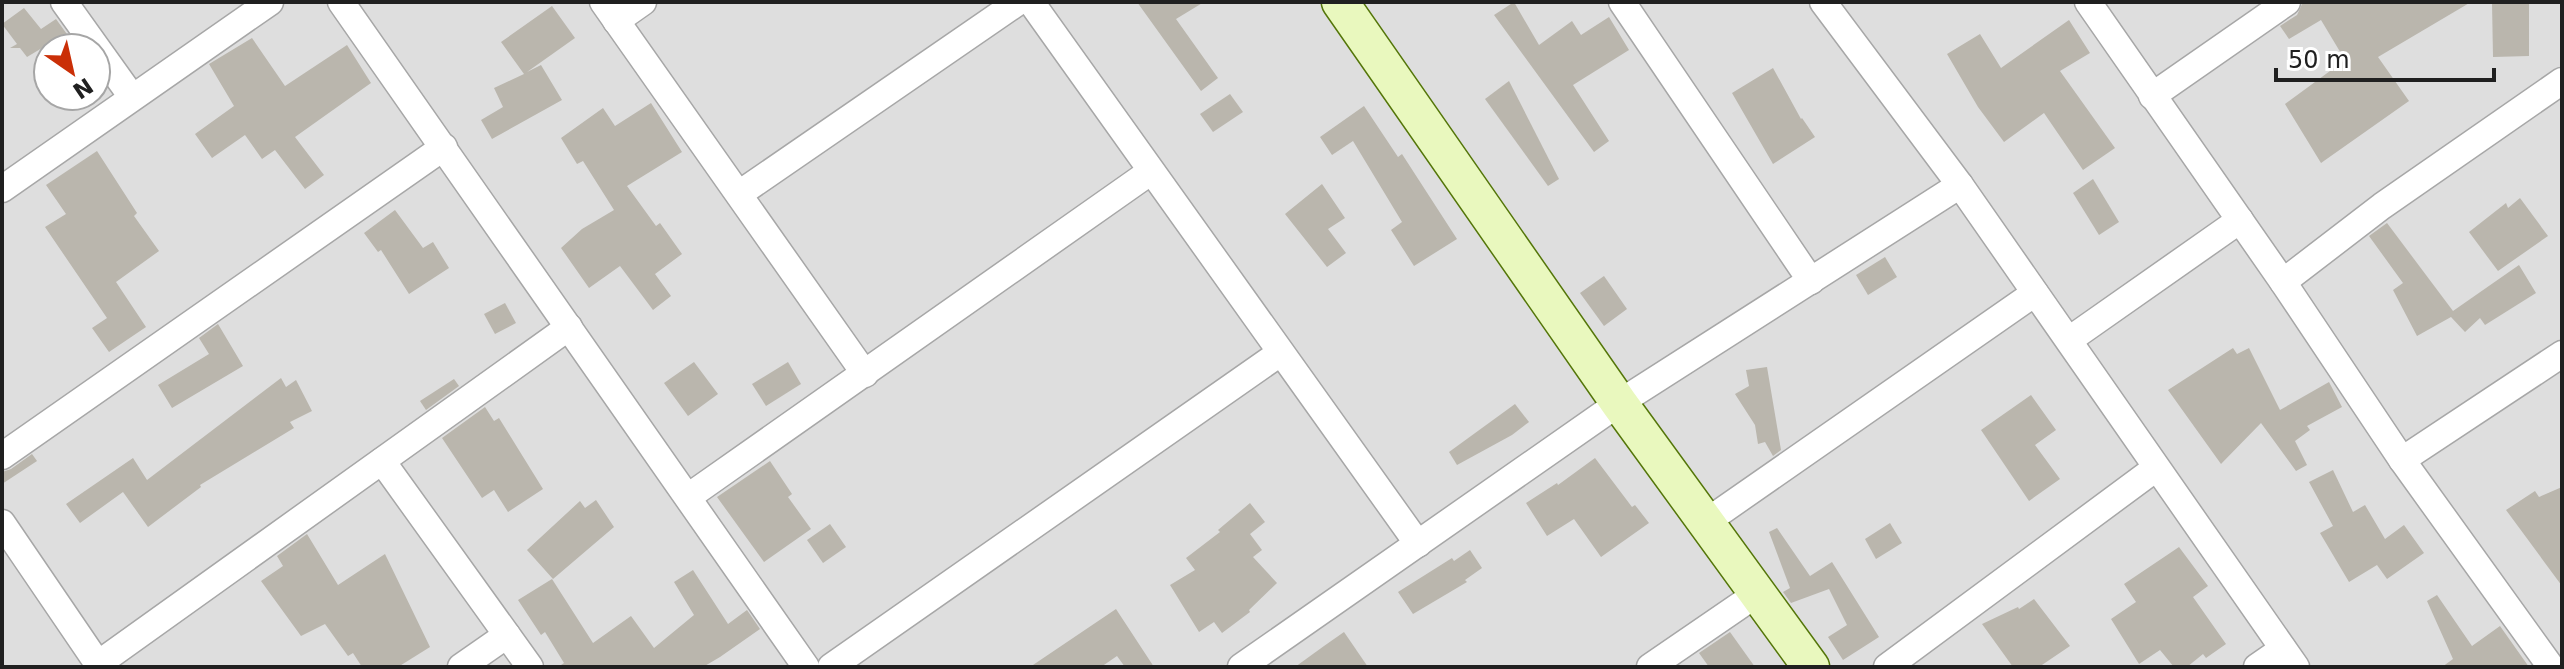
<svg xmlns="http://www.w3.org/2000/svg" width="2564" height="669" font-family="'DejaVu Sans',sans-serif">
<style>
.residential{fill:#dedede;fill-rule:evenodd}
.building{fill:#bab6ad}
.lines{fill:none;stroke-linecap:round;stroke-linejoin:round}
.street-casing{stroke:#a7a7a7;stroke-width:29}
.secondary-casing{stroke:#547609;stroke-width:39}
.street{stroke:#fff;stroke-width:26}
.secondary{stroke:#e9f8be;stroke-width:36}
</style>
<rect width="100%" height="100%" fill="#f1efe7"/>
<path class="residential" d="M 2,2 L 2562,2 L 2562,667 L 2,667 ZM 48,48 L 96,48 L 96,96 L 48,96 Z"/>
<g class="building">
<path d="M 1137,2 L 1204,2 L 1176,19 L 1218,78 L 1201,91 Z"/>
<path d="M 1514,2 L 1539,45 L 1572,21 L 1581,35 L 1609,17 L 1629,50 L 1573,85 L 1609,141 L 1594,152 L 1494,15 Z"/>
<path d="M 2303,2 L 2471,2 L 2378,57 L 2409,101 L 2321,163 L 2285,104 L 2345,60 L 2321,20 L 2289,39 L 2280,26 L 2297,15 Z"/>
<path d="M 2492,2 L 2529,2 L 2529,56 L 2493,57 Z"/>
<path d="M 552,6 L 575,38 L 527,72 L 541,65 L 562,100 L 492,139 L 481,120 L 503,107 L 494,88 L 524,74 L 501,42 Z"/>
<path d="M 24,8 L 41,29 L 56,19 L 77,48 L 42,48 L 27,57 L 20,48 L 10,48 L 17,44 L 2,24 Z"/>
<path d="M 2069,20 L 2090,53 L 2060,71 L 2115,148 L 2083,170 L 2044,113 L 2004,142 L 1978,107 L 1947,54 L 1980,34 L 2001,68 Z"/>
<path d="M 252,38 L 285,86 L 347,45 L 371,83 L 295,137 L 324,175 L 305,189 L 275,150 L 262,159 L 245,135 L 212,158 L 195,134 L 234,106 L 209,64 Z"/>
<path d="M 1773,68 L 1801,119 L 1802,118 L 1815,137 L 1773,164 L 1732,93 Z"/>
<path d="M 1509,81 L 1559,179 L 1548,186 L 1485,99 Z"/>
<path d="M 1230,94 L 1243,112 L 1213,132 L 1200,114 Z"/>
<path d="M 651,103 L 682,152 L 627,186 L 656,226 L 660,223 L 682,254 L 655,274 L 671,296 L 653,310 L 620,266 L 589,288 L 561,248 L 582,229 L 614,210 L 583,161 L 577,164 L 561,138 L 603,108 L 615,126 Z"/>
<path d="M 1364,106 L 1398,157 L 1402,154 L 1457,239 L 1414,266 L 1391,230 L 1402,222 L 1353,141 L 1332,155 L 1320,137 Z"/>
<path d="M 97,151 L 137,213 L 134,216 L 159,251 L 116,282 L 146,327 L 109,352 L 92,328 L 107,318 L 45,227 L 66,214 L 46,185 Z"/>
<path d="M 2093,179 L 2119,222 L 2099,235 L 2073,193 Z"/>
<path d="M 1322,184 L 1345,218 L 1328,229 L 1346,253 L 1327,267 L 1285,214 Z"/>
<path d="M 2520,198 L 2548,236 L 2498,271 L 2469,232 L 2506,203 L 2508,208 Z"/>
<path d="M 395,210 L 423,248 L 433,242 L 449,268 L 409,294 L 381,250 L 378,252 L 364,233 Z"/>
<path d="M 2387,223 L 2453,311 L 2519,265 L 2536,293 L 2485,325 L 2480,318 L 2465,332 L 2451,317 L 2417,336 L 2393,290 L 2403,283 L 2369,236 Z"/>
<path d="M 1885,257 L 1897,277 L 1868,295 L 1856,275 Z"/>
<path d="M 1604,276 L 1627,309 L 1604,326 L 1580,293 Z"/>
<path d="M 505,303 L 516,323 L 495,334 L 484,314 Z"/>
<path d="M 218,324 L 243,366 L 172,408 L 158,385 L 209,354 L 199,338 Z"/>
<path d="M 2233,348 L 2237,354 L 2249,348 L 2280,410 L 2329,382 L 2342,407 L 2307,426 L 2310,430 L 2295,441 L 2307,465 L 2296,471 L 2261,423 L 2221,464 L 2168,390 Z"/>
<path d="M 694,362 L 718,394 L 688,416 L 664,383 Z"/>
<path d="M 788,362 L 801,384 L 766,406 L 752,384 Z"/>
<path d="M 1767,367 L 1781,450 L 1773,456 L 1765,442 L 1758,444 L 1755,425 L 1735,394 L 1749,386 L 1746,370 Z"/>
<path d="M 281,378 L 286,387 L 296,380 L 312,411 L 290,422 L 294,428 L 200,485 L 201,487 L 148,527 L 123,492 L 80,523 L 66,504 L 133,458 L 147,480 Z"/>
<path d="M 454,379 L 459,386 L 426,410 L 420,401 Z"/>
<path d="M 2031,395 L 2056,430 L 2035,445 L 2060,479 L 2029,501 L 1981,430 Z"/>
<path d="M 1515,404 L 1529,422 L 1512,435 L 1457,465 L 1449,452 Z"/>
<path d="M 485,407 L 494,421 L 499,418 L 543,489 L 508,512 L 494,490 L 482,498 L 442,438 Z"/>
<path d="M 32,454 L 37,461 L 2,484 L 2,472 L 11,469 Z"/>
<path d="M 1595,458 L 1632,507 L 1635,505 L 1649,523 L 1601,557 L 1574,519 L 1547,536 L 1526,503 L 1557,483 L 1558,485 Z"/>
<path d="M 770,461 L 792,494 L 788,497 L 811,529 L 764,562 L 717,497 Z"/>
<path d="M 2333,470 L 2353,512 L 2365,505 L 2385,539 L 2404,525 L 2424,553 L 2387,579 L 2377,565 L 2349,582 L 2320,533 L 2333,526 L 2309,482 Z"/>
<path d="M 2562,487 L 2562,586 L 2506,510 L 2535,491 L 2539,497 Z"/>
<path d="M 596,500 L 614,527 L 553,579 L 527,550 L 580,501 L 585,508 Z"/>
<path d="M 1250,503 L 1265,522 L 1250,534 L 1262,550 L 1253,557 L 1277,583 L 1249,610 L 1250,612 L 1222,633 L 1214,622 L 1199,632 L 1170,585 L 1195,570 L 1186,558 L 1220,532 L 1218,530 Z"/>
<path d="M 1890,523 L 1902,543 L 1876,559 L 1865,539 Z"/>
<path d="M 830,524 L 846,547 L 823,563 L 807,540 Z"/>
<path d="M 1777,528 L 1810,576 L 1832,562 L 1879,637 L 1843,660 L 1828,637 L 1847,625 L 1829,589 L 1791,603 L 1783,592 L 1790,588 L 1769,532 Z"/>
<path d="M 307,534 L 338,585 L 385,554 L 430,647 L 398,667 L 362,667 L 353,653 L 348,656 L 325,624 L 301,636 L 261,581 L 283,566 L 277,556 Z"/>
<path d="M 2179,547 L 2208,586 L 2193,597 L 2226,644 L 2206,658 L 2203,654 L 2187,667 L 2174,667 L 2160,650 L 2139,664 L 2111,619 L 2136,602 L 2124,584 Z"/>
<path d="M 1470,550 L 1482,568 L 1465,580 L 1467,582 L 1413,614 L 1398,592 L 1452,558 L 1454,561 Z"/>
<path d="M 693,570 L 728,624 L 747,610 L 760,629 L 720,657 L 703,667 L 558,667 L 564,663 L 545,632 L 541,635 L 518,600 L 552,579 L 593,643 L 631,616 L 654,648 L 694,615 L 674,582 Z"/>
<path d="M 2437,595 L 2472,646 L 2500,626 L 2529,667 L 2442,667 L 2453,659 L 2427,601 Z"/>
<path d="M 2034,599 L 2070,646 L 2039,667 L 2013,667 L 1982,624 L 2018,607 L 2019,609 Z"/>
<path d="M 1116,609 L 1154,667 L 1125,667 L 1117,656 L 1101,667 L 1030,667 Z"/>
<path d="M 1344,632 L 1368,667 L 1295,667 L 1324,646 Z"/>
<path d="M 1730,632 L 1755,667 L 1709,667 L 1699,653 Z"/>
</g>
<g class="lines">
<g class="street-casing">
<g id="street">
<path d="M 64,2 L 132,97"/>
<path d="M 341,2 L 806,667"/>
<path d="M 603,2 L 865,374"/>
<path d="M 1031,2 L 1418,544"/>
<path d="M 1622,2 L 1811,281"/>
<path d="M 1823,2 L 1960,185 L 2296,667"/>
<path d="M 2088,2 L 2283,282 L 2402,460 L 2551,667"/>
<path d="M 616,21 L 643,2"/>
<path d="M 2152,96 L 2287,2"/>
<path d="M 2,189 L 270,2"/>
<path d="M 739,194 L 1018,2"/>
<path d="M 2283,282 L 2382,206 L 2562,81"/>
<path d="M 2069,340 L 2240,220"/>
<path d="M 2,456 L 444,147"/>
<path d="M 2402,460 L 2562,354"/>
<path d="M 382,461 L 530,667"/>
<path d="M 688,497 L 1150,172"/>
<path d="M 1706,522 L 2035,293"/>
<path d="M 2,523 L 100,667"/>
<path d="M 98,664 L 569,327"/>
<path d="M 461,667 L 507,635"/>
<path d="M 831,667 L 1280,353"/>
<path d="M 1241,667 L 1619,403 L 1960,185"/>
<path d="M 1650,667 L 1758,593"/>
<path d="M 1887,667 L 2156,468"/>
<path d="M 2257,667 L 2283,649"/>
</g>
</g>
<g class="secondary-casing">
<path id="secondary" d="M 1340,2 L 1619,403 L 1811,667"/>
</g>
<use href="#street" class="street"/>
<use href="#secondary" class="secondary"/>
</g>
<rect width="2564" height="669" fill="none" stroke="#202020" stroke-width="8"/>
<g transform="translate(72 72) rotate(146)"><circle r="38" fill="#ffffff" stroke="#a6a6a6" stroke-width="2"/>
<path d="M0-6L14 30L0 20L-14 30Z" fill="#ca2f07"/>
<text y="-12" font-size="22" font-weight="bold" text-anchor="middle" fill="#202020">N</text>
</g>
<path d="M2276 68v12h218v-12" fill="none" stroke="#202020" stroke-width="4"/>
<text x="2288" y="68" font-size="24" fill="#202020" stroke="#ffffff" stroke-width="6" paint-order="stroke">50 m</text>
</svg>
